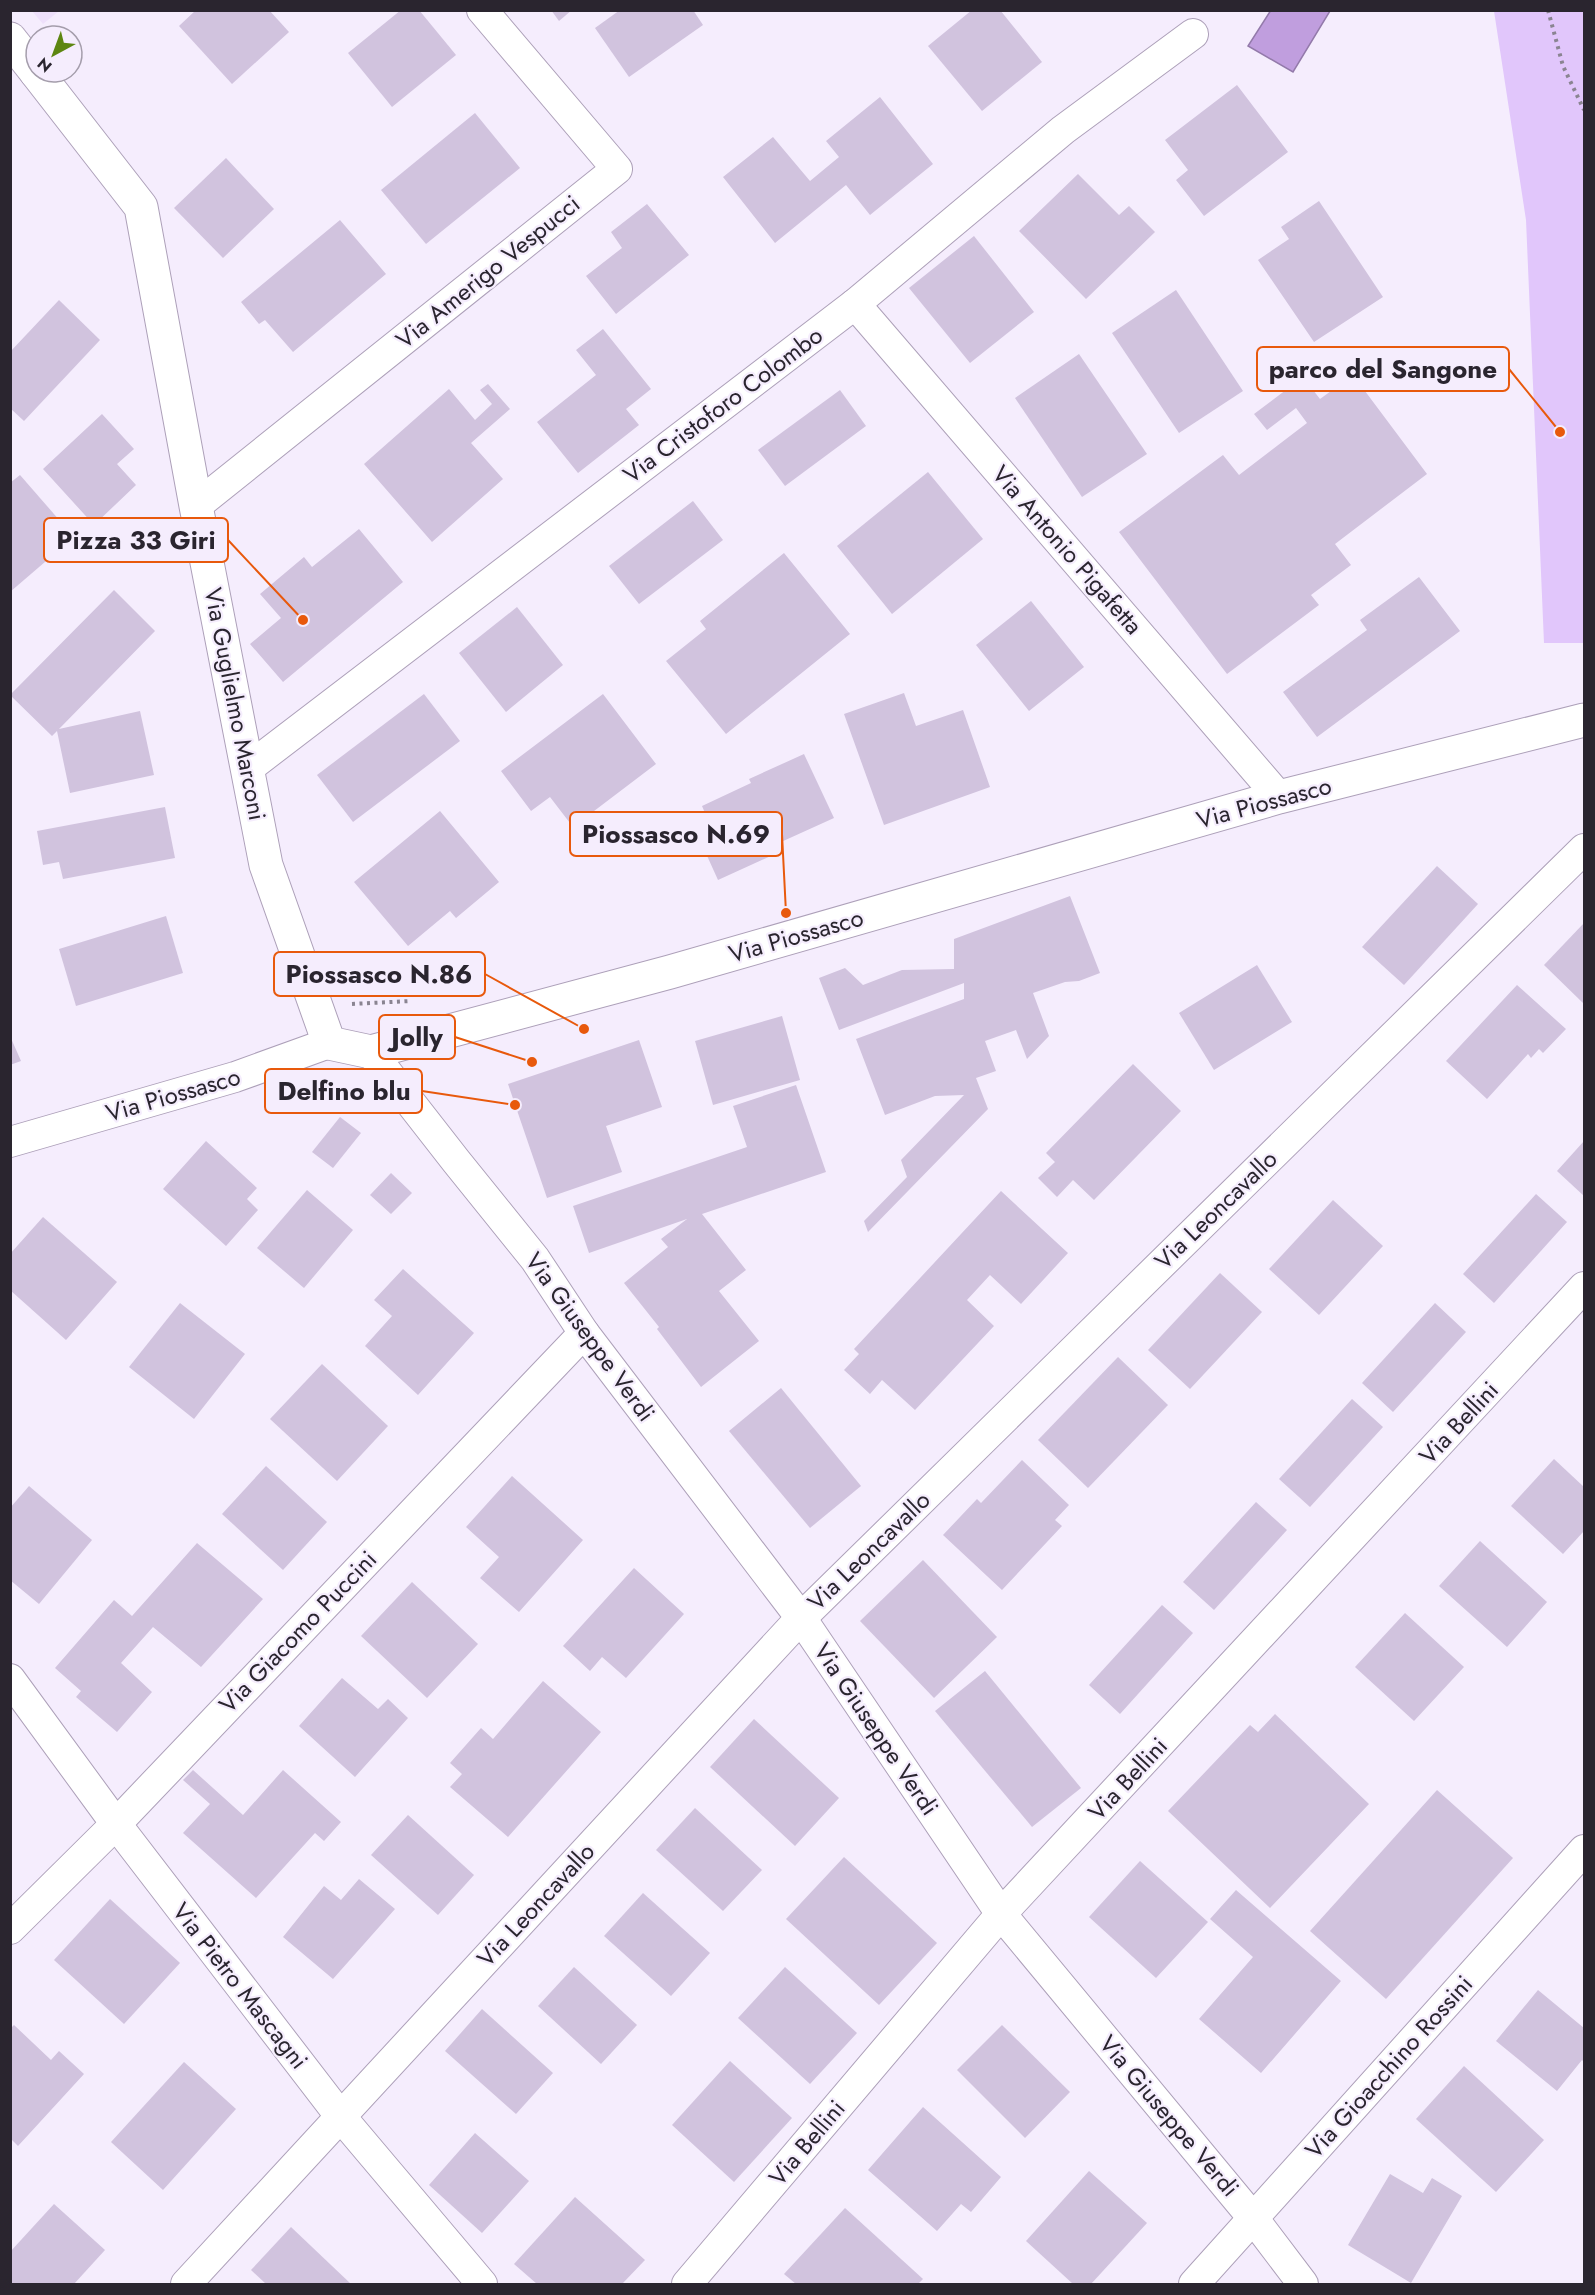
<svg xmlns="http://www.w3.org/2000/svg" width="1595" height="2295" font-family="Jost,sans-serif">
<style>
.built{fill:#eee0fb}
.green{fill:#e1c6fb}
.water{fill:#c09ede;stroke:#937aaa;stroke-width:1.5}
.building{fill:#d1c3de}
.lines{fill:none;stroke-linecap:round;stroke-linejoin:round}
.street-casing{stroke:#ada0b9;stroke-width:32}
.secondary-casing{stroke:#ada0b9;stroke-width:35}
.path{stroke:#8a8491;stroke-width:4;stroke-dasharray:3 4.5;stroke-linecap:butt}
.street{stroke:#fff;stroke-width:30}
.secondary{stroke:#fff;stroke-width:33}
.labels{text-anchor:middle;stroke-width:4.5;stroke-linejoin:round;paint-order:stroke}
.street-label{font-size:24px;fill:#2a252f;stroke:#f5edfd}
.leader{fill:none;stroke:#e8590c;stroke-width:2}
.callout-dot{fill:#e8590c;stroke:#f5edfd;stroke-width:2}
.callout{fill:#f5edfd;stroke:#e8590c;stroke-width:2}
.callout-label{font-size:26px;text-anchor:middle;font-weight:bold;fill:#2a252f}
</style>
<rect width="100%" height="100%" fill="#f5edfd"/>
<path class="built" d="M 32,11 L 59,11 L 43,24 Z"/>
<path class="green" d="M 1494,11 L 1584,11 L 1584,643 L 1544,643 L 1526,220 Z"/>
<path class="water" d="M 1271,10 L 1330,11 L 1293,72 L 1248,46 Z"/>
<g class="building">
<path d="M 196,10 L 269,10 L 289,32 L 232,84 L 179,26 Z"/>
<path d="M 401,10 L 419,10 L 456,55 L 392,107 L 348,53 Z"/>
<path d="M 551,10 L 572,10 L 559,21 Z"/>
<path d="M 620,10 L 693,10 L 703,25 L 629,77 L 595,28 Z"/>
<path d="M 972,10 L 1000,10 L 1042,62 L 982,111 L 928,46 Z"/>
<path d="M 1237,85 L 1288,152 L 1204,216 L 1176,180 L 1188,170 L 1165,140 Z"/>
<path d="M 880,97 L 933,164 L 870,215 L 846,185 L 775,243 L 723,177 L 773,137 L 810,181 L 839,157 L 826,141 Z"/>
<path d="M 475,113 L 520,168 L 426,244 L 381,190 Z"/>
<path d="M 226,158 L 274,209 L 223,258 L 174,208 Z"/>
<path d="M 1078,174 L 1119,215 L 1129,206 L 1155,232 L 1086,299 L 1019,231 Z"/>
<path d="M 1319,201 L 1383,297 L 1314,342 L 1258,260 L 1289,239 L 1281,227 Z"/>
<path d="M 647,204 L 689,255 L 616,314 L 586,276 L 622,248 L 611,232 Z"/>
<path d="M 340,220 L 386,274 L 293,352 L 265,320 L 259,324 L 241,302 Z"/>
<path d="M 974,236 L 1034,312 L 970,363 L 909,288 Z"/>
<path d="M 1176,290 L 1243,391 L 1179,433 L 1112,333 Z"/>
<path d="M 59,300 L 100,340 L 24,421 L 10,408 L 10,352 Z"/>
<path d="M 603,329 L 651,389 L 626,409 L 639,425 L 578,473 L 537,422 L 596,375 L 576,350 Z"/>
<path d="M 1079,354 L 1147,454 L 1082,497 L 1015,398 Z"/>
<path d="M 1353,375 L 1427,474 L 1335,544 L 1351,565 L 1311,595 L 1319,605 L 1227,674 L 1119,532 L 1223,455 L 1239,475 L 1307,423 L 1296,408 L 1267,430 L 1254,414 L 1303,377 L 1320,399 Z"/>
<path d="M 488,384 L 510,409 L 471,443 L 503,479 L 432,542 L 364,464 L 449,389 L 475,420 L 492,404 L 480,390 Z"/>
<path d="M 840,390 L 866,426 L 785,486 L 758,450 Z"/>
<path d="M 102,414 L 134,449 L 117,464 L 136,485 L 94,525 L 43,469 Z"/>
<path d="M 928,472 L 983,539 L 892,614 L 837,546 Z"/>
<path d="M 20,475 L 74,537 L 10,592 L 10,483 Z"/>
<path d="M 693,501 L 723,540 L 639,604 L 609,566 Z"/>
<path d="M 359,529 L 403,582 L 283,682 L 250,644 L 281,618 L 260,594 L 304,557 L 312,567 Z"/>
<path d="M 784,553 L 850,634 L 726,734 L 666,661 L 706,629 L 700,621 Z"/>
<path d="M 1419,577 L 1460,631 L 1317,737 L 1283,692 L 1367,630 L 1360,620 Z"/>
<path d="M 114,590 L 155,631 L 59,729 L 140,711 L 154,775 L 70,793 L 57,731 L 52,736 L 10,695 Z"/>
<path d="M 1031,601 L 1084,667 L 1029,711 L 976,645 Z"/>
<path d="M 517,607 L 563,665 L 506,712 L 459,653 Z"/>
<path d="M 904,693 L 916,726 L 963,710 L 990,787 L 884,825 L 844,714 Z"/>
<path d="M 424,694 L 460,741 L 353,822 L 317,775 Z"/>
<path d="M 603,694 L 656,764 L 573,827 L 550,797 L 531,811 L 501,771 Z"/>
<path d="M 804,754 L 834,818 L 770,847 L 773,855 L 718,880 L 694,827 L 708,820 L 702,806 L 751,783 L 749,779 Z"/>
<path d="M 165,807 L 175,858 L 63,879 L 59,862 L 43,865 L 37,831 Z"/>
<path d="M 440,811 L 499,882 L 456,918 L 450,911 L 408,946 L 354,882 Z"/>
<path d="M 1437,866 L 1478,904 L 1404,985 L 1362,947 Z"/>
<path d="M 1070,896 L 1100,973 L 1079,981 L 1065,982 L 1033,993 L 1049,1036 L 1027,1059 L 1016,1030 L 985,1041 L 996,1071 L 976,1078 L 988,1109 L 868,1232 L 864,1221 L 907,1177 L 901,1160 L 964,1095 L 935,1096 L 885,1115 L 856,1039 L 964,999 L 964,983 L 839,1030 L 819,978 L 845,968 L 863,985 L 902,970 L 954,969 L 954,939 Z"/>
<path d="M 166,916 L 183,973 L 76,1006 L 59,949 Z"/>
<path d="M 1584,923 L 1584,1004 L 1544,965 Z"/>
<path d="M 1257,965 L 1292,1022 L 1214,1070 L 1179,1013 Z"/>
<path d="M 1517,985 L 1566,1029 L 1543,1053 L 1539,1049 L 1531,1058 L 1528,1054 L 1487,1099 L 1446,1061 Z"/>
<path d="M 782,1016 L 800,1080 L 713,1105 L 695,1041 Z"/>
<path d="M 10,1036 L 21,1061 L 10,1065 Z"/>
<path d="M 639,1040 L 662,1107 L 606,1126 L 622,1172 L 547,1198 L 508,1084 Z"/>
<path d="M 1133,1064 L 1181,1111 L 1094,1200 L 1073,1180 L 1057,1197 L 1038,1178 L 1055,1162 L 1046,1153 Z"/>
<path d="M 796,1085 L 826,1172 L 702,1214 L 746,1270 L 719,1291 L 759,1341 L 701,1387 L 657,1329 L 659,1327 L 624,1283 L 668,1247 L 661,1239 L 687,1219 L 589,1253 L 573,1206 L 747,1147 L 733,1106 Z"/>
<path d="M 340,1117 L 361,1133 L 333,1168 L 312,1152 Z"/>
<path d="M 206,1141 L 257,1188 L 247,1199 L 258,1210 L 226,1246 L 163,1189 Z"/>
<path d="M 1584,1141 L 1584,1196 L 1557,1171 Z"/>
<path d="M 391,1173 L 412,1193 L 391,1214 L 370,1195 Z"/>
<path d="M 307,1190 L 353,1230 L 304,1288 L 257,1248 Z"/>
<path d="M 1001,1191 L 1068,1253 L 1021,1304 L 990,1275 L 967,1300 L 994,1326 L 915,1410 L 882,1380 L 870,1394 L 844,1370 L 859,1354 L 854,1349 Z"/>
<path d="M 1536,1194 L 1567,1222 L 1494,1303 L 1463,1274 Z"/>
<path d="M 1333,1200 L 1383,1246 L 1319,1315 L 1269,1269 Z"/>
<path d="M 43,1217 L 117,1282 L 66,1340 L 10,1290 L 10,1254 Z"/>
<path d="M 403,1269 L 474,1333 L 418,1395 L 365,1346 L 392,1316 L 374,1300 Z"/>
<path d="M 1220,1273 L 1262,1312 L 1190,1389 L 1148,1350 Z"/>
<path d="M 180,1303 L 245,1354 L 194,1419 L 129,1367 Z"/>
<path d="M 1435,1303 L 1466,1332 L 1393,1412 L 1362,1383 Z"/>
<path d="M 1118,1357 L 1168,1405 L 1088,1488 L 1038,1440 Z"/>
<path d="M 322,1364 L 388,1426 L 337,1481 L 270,1419 Z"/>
<path d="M 781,1388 L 861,1486 L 810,1528 L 729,1431 Z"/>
<path d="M 1352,1399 L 1383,1427 L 1310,1507 L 1279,1479 Z"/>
<path d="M 1554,1459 L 1584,1487 L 1584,1531 L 1563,1554 L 1511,1506 Z"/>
<path d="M 1022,1460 L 1069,1505 L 1055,1520 L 1062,1526 L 1002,1590 L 943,1535 L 977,1499 L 981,1503 Z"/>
<path d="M 266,1466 L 327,1522 L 283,1570 L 222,1514 Z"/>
<path d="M 512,1476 L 583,1540 L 519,1612 L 480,1578 L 499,1557 L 466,1527 Z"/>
<path d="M 29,1486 L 92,1540 L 39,1604 L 10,1580 L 10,1508 Z"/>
<path d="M 1256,1502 L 1287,1530 L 1214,1610 L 1183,1582 Z"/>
<path d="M 1480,1541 L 1547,1602 L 1507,1647 L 1439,1586 Z"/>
<path d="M 197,1543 L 263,1599 L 201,1667 L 153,1627 L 121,1663 L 152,1692 L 117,1732 L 76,1697 L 81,1691 L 55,1668 L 114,1600 L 132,1616 Z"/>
<path d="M 923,1560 L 997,1637 L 934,1698 L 860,1621 Z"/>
<path d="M 634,1568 L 684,1614 L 626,1678 L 602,1657 L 590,1671 L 563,1646 Z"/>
<path d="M 412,1582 L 478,1644 L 427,1698 L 361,1636 Z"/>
<path d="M 1162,1605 L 1193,1633 L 1120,1714 L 1089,1685 Z"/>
<path d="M 1405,1613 L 1464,1667 L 1414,1721 L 1355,1667 Z"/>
<path d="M 985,1671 L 1081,1788 L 1032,1827 L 935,1711 Z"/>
<path d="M 342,1678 L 378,1709 L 388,1699 L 408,1718 L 355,1777 L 299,1726 Z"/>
<path d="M 543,1681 L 601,1732 L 508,1837 L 450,1787 L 462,1774 L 450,1763 L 481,1728 L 493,1739 Z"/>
<path d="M 1275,1714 L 1369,1804 L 1270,1908 L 1168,1811 L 1250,1725 L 1258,1732 Z"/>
<path d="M 754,1719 L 839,1798 L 795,1846 L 710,1767 Z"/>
<path d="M 193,1770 L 243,1815 L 283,1770 L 341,1822 L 324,1841 L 315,1833 L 256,1898 L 183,1833 L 210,1804 L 183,1780 Z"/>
<path d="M 1437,1790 L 1513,1858 L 1386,1999 L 1310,1931 Z"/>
<path d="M 695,1808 L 762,1870 L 723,1911 L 656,1850 Z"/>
<path d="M 408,1815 L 474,1875 L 438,1915 L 371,1855 Z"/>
<path d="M 844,1857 L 937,1943 L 879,2005 L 786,1919 Z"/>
<path d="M 1140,1861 L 1208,1922 L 1156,1978 L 1089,1917 Z"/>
<path d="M 359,1879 L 395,1909 L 333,1979 L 283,1937 L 324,1886 L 341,1900 Z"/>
<path d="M 1236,1890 L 1341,1981 L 1261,2073 L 1199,2019 L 1253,1957 L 1210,1919 Z"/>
<path d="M 643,1893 L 710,1953 L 671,1996 L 604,1936 Z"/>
<path d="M 110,1899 L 180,1963 L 124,2024 L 54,1960 Z"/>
<path d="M 574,1967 L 637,2025 L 601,2064 L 538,2006 Z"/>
<path d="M 785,1967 L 857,2033 L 810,2084 L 738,2018 Z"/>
<path d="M 1538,1990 L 1584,2028 L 1584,2062 L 1582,2060 L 1557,2091 L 1496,2041 Z"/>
<path d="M 482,2009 L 553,2073 L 516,2114 L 445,2051 Z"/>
<path d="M 14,2025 L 51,2060 L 59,2051 L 84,2074 L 18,2146 L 10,2138 L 10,2029 Z"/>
<path d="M 1002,2025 L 1070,2092 L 1025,2138 L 957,2070 Z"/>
<path d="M 730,2061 L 792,2118 L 734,2182 L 672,2125 Z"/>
<path d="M 184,2062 L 236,2109 L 163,2190 L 111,2142 Z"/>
<path d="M 1464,2066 L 1544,2140 L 1496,2192 L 1416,2119 Z"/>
<path d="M 923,2107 L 1001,2177 L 971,2212 L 961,2204 L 937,2231 L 868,2170 Z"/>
<path d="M 475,2133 L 529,2181 L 482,2233 L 429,2185 Z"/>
<path d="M 1089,2171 L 1147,2223 L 1091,2284 L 1073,2284 L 1026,2241 Z"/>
<path d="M 1390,2174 L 1423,2193 L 1432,2178 L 1462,2196 L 1411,2283 L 1348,2245 Z"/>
<path d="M 575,2197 L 645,2260 L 622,2284 L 537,2284 L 514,2264 Z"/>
<path d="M 54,2204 L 105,2250 L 74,2284 L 10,2284 L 10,2252 Z"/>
<path d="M 845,2208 L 923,2279 L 918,2284 L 796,2284 L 784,2274 Z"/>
<path d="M 291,2227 L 351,2284 L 266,2284 L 251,2270 Z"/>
</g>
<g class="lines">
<g class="street-casing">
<g id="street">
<path d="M 855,304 L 1279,797"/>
<path d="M 196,506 L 617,169 L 482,10"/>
<path d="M 247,769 L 855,304 L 1063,130 L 1193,34"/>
<path d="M 371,1052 L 456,1161 L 535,1259 L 584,1333 L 801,1618 L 1001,1914 L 1253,2218 L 1303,2284"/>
<path d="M 10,1142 L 235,1077 L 329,1043"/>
<path d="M 10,1679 L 116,1824 L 341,2117 L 482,2284"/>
<path d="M 10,1929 L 116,1824 L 584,1333"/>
<path d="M 186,2284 L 801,1618 L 1584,849"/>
<path d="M 687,2284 L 1001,1914 L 1584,1287"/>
<path d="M 1194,2284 L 1584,1850"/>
</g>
</g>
<g class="secondary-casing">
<g id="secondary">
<path d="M 10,39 L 36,72"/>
<path d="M 36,72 L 141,207 L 196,506 L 266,865 L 329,1043 L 371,1052 L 670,972 L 1279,797 L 1584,720"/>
</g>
</g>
<g class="path">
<path d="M 1548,10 L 1563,66 L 1584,110"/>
<path d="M 352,1004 L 410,1001"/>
</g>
<use href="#street" class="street"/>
<use href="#secondary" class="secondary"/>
</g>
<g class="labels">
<g class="street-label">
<text transform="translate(488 272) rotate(-39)" y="8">Via Amerigo Vespucci</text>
<text transform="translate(723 405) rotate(-37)" y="8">Via Cristoforo Colombo</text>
<text transform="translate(1067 550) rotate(49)" y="8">Via Antonio Pigafetta</text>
<text transform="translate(235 704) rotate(79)" y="8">Via Guglielmo Marconi</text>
<text transform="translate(1264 803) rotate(-15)" y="8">Via Piossasco</text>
<text transform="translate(796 936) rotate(-16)" y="8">Via Piossasco</text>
<text transform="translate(173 1095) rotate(-16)" y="8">Via Piossasco</text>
<text transform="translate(1216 1210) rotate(-44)" y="8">Via Leoncavallo</text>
<text transform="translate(590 1337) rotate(54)" y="8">Via Giuseppe Verdi</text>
<text transform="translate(1459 1423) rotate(-47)" y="8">Via Bellini</text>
<text transform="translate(869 1551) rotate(-44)" y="8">Via Leoncavallo</text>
<text transform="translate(298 1632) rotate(-46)" y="8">Via Giacomo Puccini</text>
<text transform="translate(876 1729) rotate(56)" y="8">Via Giuseppe Verdi</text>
<text transform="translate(1128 1779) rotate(-47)" y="8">Via Bellini</text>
<text transform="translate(536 1905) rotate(-47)" y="8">Via Leoncavallo</text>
<text transform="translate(240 1986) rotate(52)" y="8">Via Pietro Mascagni</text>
<text transform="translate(1389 2067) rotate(-48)" y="8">Via Gioacchino Rossini</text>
<text transform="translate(1169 2116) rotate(50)" y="8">Via Giuseppe Verdi</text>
<text transform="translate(807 2143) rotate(-50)" y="8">Via Bellini</text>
</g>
</g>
<path class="leader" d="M1560 432L1509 369M303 620L228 540M786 913L782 834M584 1029L485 974M532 1062L455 1037M515 1105L422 1091"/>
<g class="callout-dot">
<circle cx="1560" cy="432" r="6"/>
<circle cx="303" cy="620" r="6"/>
<circle cx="786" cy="913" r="6"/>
<circle cx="584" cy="1029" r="6"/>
<circle cx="532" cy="1062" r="6"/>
<circle cx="515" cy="1105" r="6"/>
</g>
<g class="callout">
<rect x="1257" y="347" width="252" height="44" rx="6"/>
<rect x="44" y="518" width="184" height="44" rx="6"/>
<rect x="570" y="812" width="212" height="44" rx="6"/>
<rect x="274" y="952" width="211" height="44" rx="6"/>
<rect x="379" y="1015" width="76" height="44" rx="6"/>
<rect x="265" y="1069" width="157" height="44" rx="6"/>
</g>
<g class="callout-label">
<text x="1383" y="378">parco del Sangone</text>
<text x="136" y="549">Pizza 33 Giri</text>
<text x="676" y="843">Piossasco N.69</text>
<text x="379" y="983">Piossasco N.86</text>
<text x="417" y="1046">Jolly</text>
<text x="344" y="1100">Delfino blu</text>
</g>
<rect width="1595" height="2295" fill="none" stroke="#2a252f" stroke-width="24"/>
<g transform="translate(54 54) rotate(221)"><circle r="28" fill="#f5edfd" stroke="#a49dab" stroke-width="1.5"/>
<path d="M0-4.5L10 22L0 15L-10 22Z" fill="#5d8611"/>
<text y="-9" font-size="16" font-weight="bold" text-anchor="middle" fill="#2a252f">N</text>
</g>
</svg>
